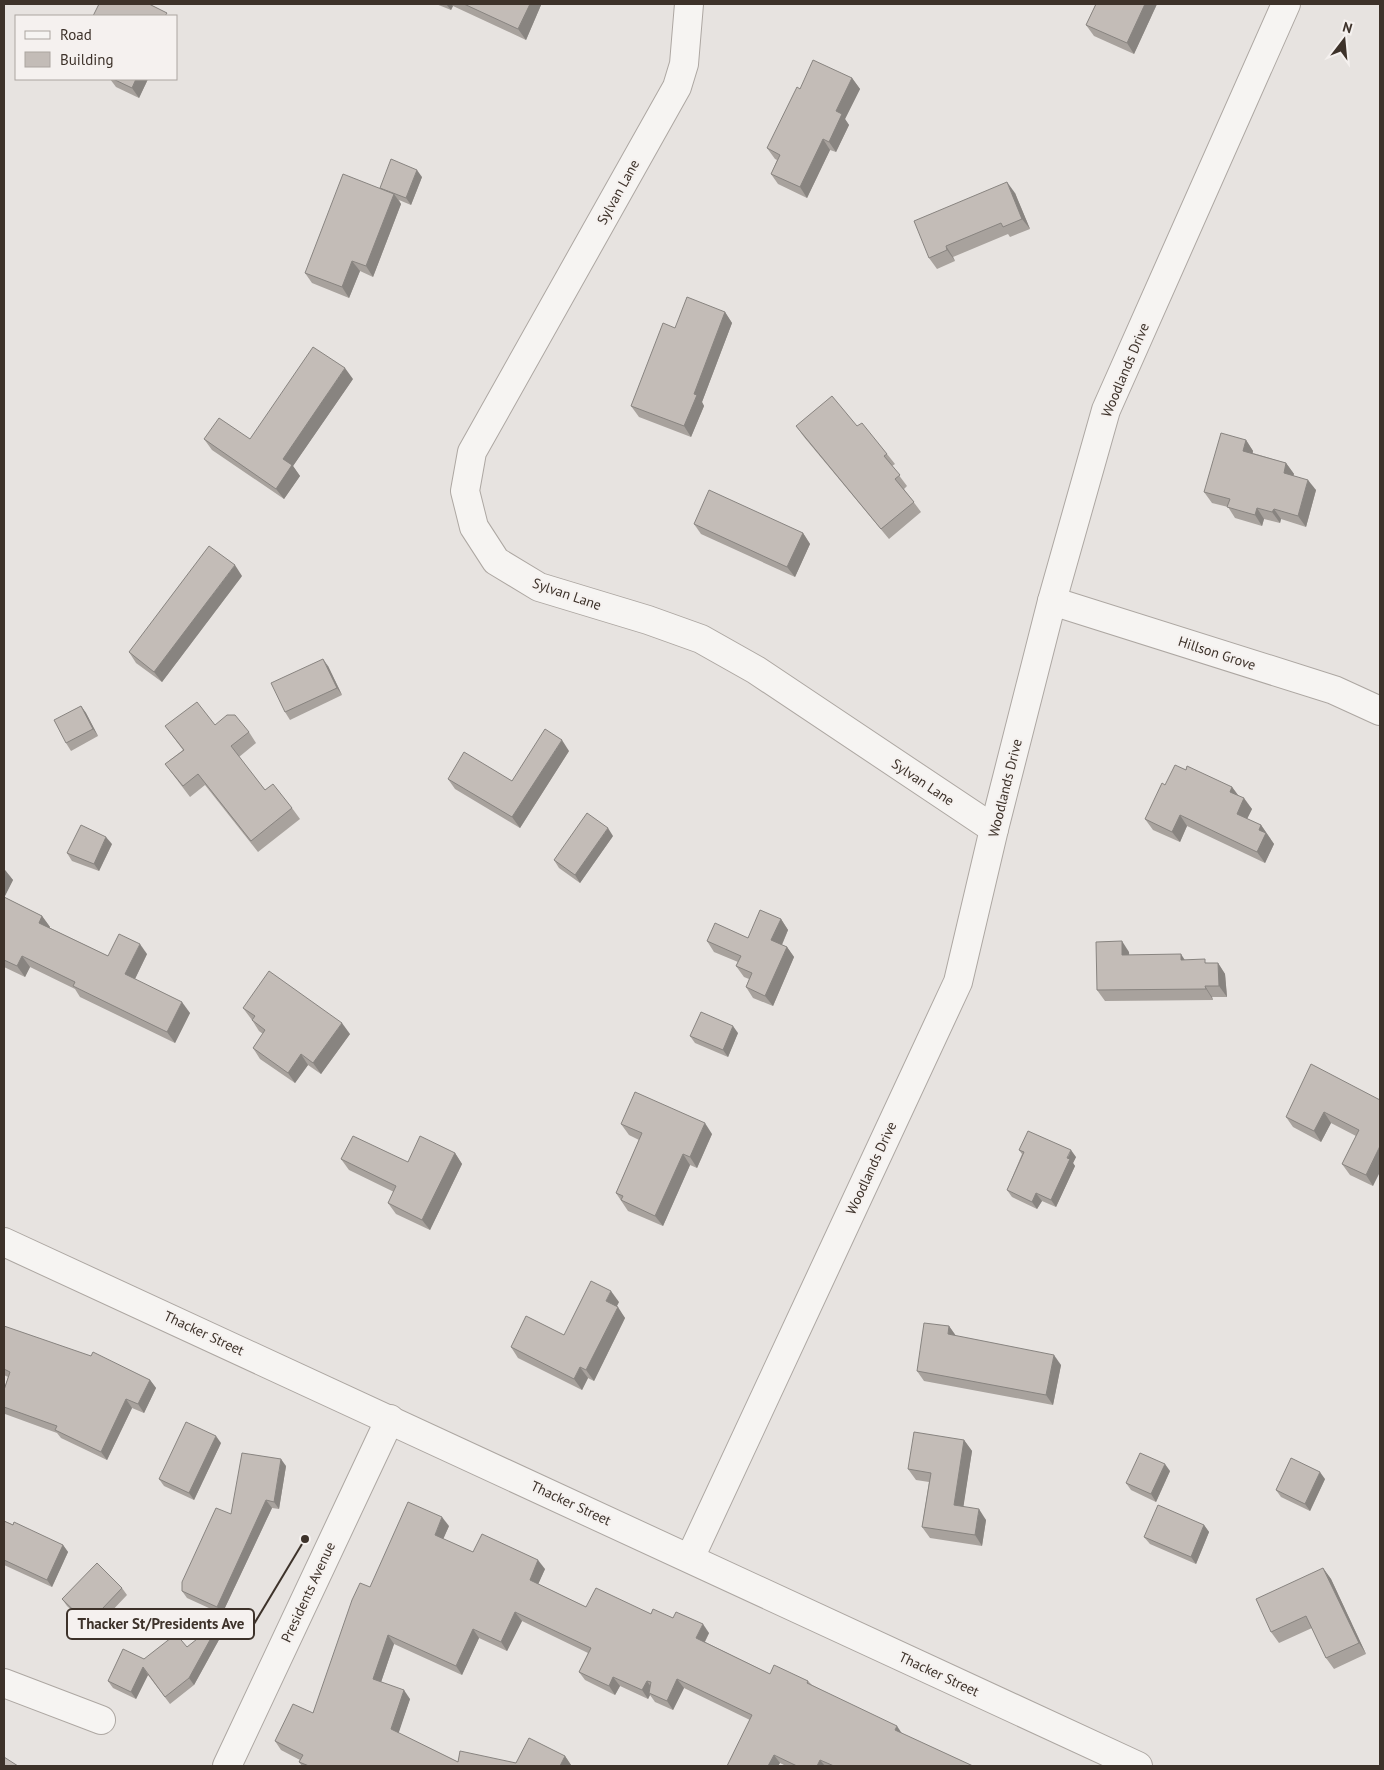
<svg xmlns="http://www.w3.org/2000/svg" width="1384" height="1770" font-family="'PT Sans',sans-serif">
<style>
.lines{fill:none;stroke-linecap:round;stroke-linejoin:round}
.minor-casing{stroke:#ada7a2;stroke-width:30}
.tertiary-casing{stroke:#ada7a2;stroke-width:30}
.minor{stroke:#f6f4f2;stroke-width:28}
.tertiary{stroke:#f6f4f2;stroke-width:28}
.wall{fill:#a8a29d}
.shaded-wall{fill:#888480}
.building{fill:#c3bcb7;stroke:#888480}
.labels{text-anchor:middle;stroke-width:4;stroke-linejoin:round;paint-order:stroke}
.street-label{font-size:14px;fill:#3d322a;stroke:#f5f1ef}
.leader{fill:none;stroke:#3d322a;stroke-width:2}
.callout-dot{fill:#3d322a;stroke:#f5f1ef;stroke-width:2}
.callout{fill:#f5f1ef;stroke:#3d322a;stroke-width:2}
.callout-label{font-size:15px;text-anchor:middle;font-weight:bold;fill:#3d322a}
</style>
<rect width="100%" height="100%" fill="#e7e3e0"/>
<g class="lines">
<g class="minor-casing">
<g id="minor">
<path d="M 689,4 L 684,64 L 677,87 L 472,452 L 465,491 L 474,527 L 496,561 L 539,587 L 648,620 L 701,639 L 756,670 L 994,829"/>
<path d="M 1052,601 L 1334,690 L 1380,711"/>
<path d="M 690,1558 L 958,982 L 994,829 L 1052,601 L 1106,410 L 1286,4"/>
<path d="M 4,1683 L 101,1720"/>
</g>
</g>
<g class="tertiary-casing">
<g id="tertiary">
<path d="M 4,1242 L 1138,1766"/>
<path d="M 227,1766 L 390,1419"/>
</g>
</g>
<use href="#minor" class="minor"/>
<use href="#tertiary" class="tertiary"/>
</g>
<g class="wall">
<path d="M 436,4 L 540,4 L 541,5 L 526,40 L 453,6 L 451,10 Z"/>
<path d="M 1096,4 L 1157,4 L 1134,54 L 1094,36 L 1086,25 Z"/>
<path d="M 852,78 L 860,89 L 845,119 L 849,125 L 836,152 L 830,150 L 807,198 L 778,184 L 771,174 L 777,160 L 775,159 L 767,148 L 800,89 Z"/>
<path d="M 110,79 L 148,79 L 139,98 L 116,87 Z"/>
<path d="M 422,177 L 411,205 L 399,200 L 401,204 L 373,277 L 360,271 L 349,298 L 312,283 L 305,273 L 381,189 Z"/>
<path d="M 1015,193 L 1030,229 L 1010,237 L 1008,234 L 953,257 L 955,261 L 937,269 L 929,258 Z"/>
<path d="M 725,312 L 732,323 L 702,402 L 704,406 L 691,437 L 639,417 L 631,406 L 675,328 Z"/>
<path d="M 353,379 L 293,466 L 300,476 L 284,499 L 212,450 L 204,439 L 250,439 Z"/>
<path d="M 796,426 L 857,426 L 887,454 L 895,464 L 892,466 L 907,486 L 904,489 L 921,512 L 889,539 L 804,437 Z"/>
<path d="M 1246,440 L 1253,451 L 1253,453 L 1286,463 L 1294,474 L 1293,475 L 1316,490 L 1306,527 L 1281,519 L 1280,523 L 1264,519 L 1262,526 L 1235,518 L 1228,507 L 1212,503 L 1204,492 Z"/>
<path d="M 694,524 L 803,533 L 810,544 L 795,577 L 701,534 Z"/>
<path d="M 242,576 L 162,682 L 136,663 L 129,652 Z"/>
<path d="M 328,666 L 342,695 L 290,720 L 285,712 Z"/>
<path d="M 81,706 L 86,713 L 98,736 L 71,751 L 66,743 Z"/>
<path d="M 215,725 L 249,732 L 256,743 L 239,757 L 265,790 L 292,808 L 300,819 L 258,852 L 205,785 L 190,797 L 165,764 L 183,750 L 165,726 Z"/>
<path d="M 569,751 L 520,828 L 455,789 L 448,779 L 512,781 Z"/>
<path d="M 1186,770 L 1232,787 L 1238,795 L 1252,809 L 1247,819 L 1261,825 L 1274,844 L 1265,863 L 1187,826 L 1180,842 L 1153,830 L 1145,819 L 1165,785 Z"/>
<path d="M 613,836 L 580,883 L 559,868 L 554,860 Z"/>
<path d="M 112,844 L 99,871 L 72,861 L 67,853 Z"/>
<path d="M 4,869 L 13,880 L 4,897 L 42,916 L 50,927 L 50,928 L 108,956 L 147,954 L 135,979 L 190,1013 L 175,1043 L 80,997 L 75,989 L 30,967 L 25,977 L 4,967 Z"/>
<path d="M 781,919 L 788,930 L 782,945 L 787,947 L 794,957 L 773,1006 L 753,998 L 746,987 L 749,979 L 744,977 L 736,966 L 738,962 L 714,952 L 707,941 L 748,938 Z"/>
<path d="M 1129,952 L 1129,955 L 1185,960 L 1208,963 L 1218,963 L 1225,974 L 1227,997 L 1212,997 L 1213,1000 L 1105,1001 L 1097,990 Z"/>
<path d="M 243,1008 L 350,1034 L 321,1074 L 308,1065 L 295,1083 L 260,1059 L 253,1048 L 263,1034 L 259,1031 L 252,1020 Z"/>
<path d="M 738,1033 L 728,1057 L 695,1043 L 690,1036 Z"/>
<path d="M 1380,1100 L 1373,1186 L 1350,1175 L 1342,1164 L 1356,1136 L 1331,1123 L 1321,1142 L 1293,1127 L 1286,1117 Z"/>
<path d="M 621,1124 L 712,1134 L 697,1168 L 690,1165 L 663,1226 L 628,1211 L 616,1193 L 639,1140 L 629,1135 Z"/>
<path d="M 1019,1150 L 1076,1157 L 1073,1163 L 1075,1166 L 1056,1207 L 1042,1201 L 1037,1209 L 1012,1197 L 1007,1190 L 1022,1154 Z"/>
<path d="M 455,1153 L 462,1164 L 430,1230 L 396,1214 L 388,1203 L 394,1192 L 349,1170 L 341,1159 L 408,1162 Z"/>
<path d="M 619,1302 L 616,1306 L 625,1318 L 594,1381 L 588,1378 L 582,1390 L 518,1358 L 511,1347 L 564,1335 Z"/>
<path d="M 4,1326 L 150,1380 L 156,1388 L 144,1413 L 132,1408 L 107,1460 L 61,1438 L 57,1433 L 5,1414 L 4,1412 L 4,1389 L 8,1377 L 4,1375 Z"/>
<path d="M 949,1326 L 956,1336 L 1061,1365 L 1053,1405 L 924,1381 L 917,1371 Z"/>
<path d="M 964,1440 L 972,1451 L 963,1507 L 986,1520 L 982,1546 L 930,1538 L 922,1527 L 929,1482 L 916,1480 L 908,1469 Z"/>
<path d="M 221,1443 L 194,1500 L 164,1486 L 159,1479 Z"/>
<path d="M 286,1466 L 279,1509 L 272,1508 L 222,1614 L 187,1598 L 182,1591 L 231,1514 Z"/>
<path d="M 1170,1471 L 1156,1502 L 1131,1490 L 1126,1483 Z"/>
<path d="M 1325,1479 L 1310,1511 L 1281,1497 L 1276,1490 Z"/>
<path d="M 4,1521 L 63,1545 L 68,1552 L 52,1587 L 4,1565 Z"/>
<path d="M 1204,1525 L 1209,1532 L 1196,1564 L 1150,1544 L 1144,1537 Z"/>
<path d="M 449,1526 L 443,1539 L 473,1552 L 545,1569 L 538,1584 L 586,1607 L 651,1614 L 673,1618 L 709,1633 L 705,1642 L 770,1674 L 808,1681 L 812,1685 L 902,1734 L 973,1766 L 786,1766 L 780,1763 L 778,1766 L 727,1766 L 750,1720 L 684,1688 L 673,1710 L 655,1702 L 650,1695 L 648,1699 L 620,1686 L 615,1695 L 585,1680 L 579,1672 L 588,1653 L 522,1621 L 507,1651 L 479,1638 L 462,1675 L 394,1644 L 381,1682 L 410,1699 L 398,1733 L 458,1762 L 516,1763 L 565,1756 L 571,1765 L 570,1766 L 302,1766 L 299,1762 L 300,1760 L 281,1750 L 275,1741 L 313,1713 L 370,1587 Z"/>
<path d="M 1323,1568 L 1331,1579 L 1366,1654 L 1334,1669 L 1326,1658 L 1312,1628 L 1279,1643 L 1271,1632 Z"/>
<path d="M 122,1588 L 127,1595 L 108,1615 L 111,1620 L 96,1634 L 67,1606 L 62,1599 Z"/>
<path d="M 226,1627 L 194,1685 L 170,1704 L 148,1675 L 136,1699 L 113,1688 L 108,1681 L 144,1659 L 187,1647 Z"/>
</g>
<g class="shaded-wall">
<path d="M 446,4 L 451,4 L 453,6 L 451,10 Z"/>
<path d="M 530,4 L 540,4 L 541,5 L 526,40 L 518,29 Z"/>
<path d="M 1145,4 L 1157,4 L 1134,54 L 1127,43 Z"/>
<path d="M 852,78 L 860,89 L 845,119 L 849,125 L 836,152 L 829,142 L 836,111 Z"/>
<path d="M 136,79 L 148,79 L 139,98 L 132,88 Z"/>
<path d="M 823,139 L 830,150 L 807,198 L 800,187 Z"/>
<path d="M 417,170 L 422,177 L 411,205 L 406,198 Z"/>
<path d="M 1007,182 L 1015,193 L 1030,229 L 1022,219 Z"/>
<path d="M 394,194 L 401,204 L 373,277 L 366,266 Z"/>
<path d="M 946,246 L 953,257 L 955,261 L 947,250 Z"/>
<path d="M 352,261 L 360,271 L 349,298 L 342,287 Z"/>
<path d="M 725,312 L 732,323 L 702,402 L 704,406 L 691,437 L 684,426 L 694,394 Z"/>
<path d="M 345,368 L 353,379 L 293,466 L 300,476 L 284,499 L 276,489 L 283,459 Z"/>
<path d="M 1246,440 L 1253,451 L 1250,461 L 1243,451 Z"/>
<path d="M 1286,463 L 1294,474 L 1291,483 L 1284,473 Z"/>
<path d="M 1308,480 L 1316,490 L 1306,527 L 1298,516 Z"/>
<path d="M 1257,508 L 1264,519 L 1262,526 L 1255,515 Z"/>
<path d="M 1274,509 L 1281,519 L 1280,523 L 1272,512 Z"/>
<path d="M 803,533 L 810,544 L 795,577 L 787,567 Z"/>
<path d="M 235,565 L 242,576 L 162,682 L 154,672 Z"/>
<path d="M 323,659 L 328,666 L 342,695 L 337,688 Z"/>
<path d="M 81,706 L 86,713 L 98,736 L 93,729 Z"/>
<path d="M 562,740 L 569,751 L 520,828 L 512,817 Z"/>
<path d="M 1232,787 L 1240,798 L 1230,792 Z"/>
<path d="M 1244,798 L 1252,809 L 1244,825 L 1237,814 Z"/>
<path d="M 1180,815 L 1187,826 L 1180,842 L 1172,832 Z"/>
<path d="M 1261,825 L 1274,844 L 1265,863 L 1257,852 L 1259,830 Z"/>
<path d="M 608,828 L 613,836 L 580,883 L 575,875 Z"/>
<path d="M 106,837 L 112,844 L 99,871 L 94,864 Z"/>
<path d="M 5,870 L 13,880 L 4,898 L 4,873 Z"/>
<path d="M 42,916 L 50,927 L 47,933 L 39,923 Z"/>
<path d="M 781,919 L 788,930 L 779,951 L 771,940 Z"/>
<path d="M 1122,941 L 1129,952 L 1130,966 L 1122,955 Z"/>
<path d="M 140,944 L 147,954 L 132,985 L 125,974 Z"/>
<path d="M 787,947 L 794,957 L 773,1006 L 765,996 Z"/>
<path d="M 1181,954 L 1188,965 L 1181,960 Z"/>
<path d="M 22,956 L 30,967 L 25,977 L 17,966 Z"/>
<path d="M 1218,963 L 1225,974 L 1227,997 L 1219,986 Z"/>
<path d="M 1205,986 L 1212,997 L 1213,1000 L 1206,989 Z"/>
<path d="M 182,1002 L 190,1013 L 175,1043 L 167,1032 Z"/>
<path d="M 342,1023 L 350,1034 L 321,1074 L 313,1063 Z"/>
<path d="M 733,1026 L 738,1033 L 728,1057 L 723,1050 Z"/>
<path d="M 301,1054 L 308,1065 L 295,1083 L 288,1073 Z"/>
<path d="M 1324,1112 L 1331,1123 L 1321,1142 L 1314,1131 Z"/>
<path d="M 705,1123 L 712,1134 L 697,1168 L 690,1157 Z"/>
<path d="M 1380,1146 L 1380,1172 L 1373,1186 L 1366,1175 Z"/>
<path d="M 1071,1150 L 1076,1157 L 1073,1163 L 1075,1166 L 1056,1207 L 1051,1200 Z"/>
<path d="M 455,1153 L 462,1164 L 430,1230 L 422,1220 Z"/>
<path d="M 683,1154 L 690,1165 L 663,1226 L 655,1216 Z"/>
<path d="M 1036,1193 L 1042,1201 L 1037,1209 L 1032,1202 Z"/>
<path d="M 611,1291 L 619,1302 L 614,1312 L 606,1301 Z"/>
<path d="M 618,1307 L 625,1318 L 594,1381 L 586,1370 Z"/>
<path d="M 949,1326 L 956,1336 L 948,1334 Z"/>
<path d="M 1054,1355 L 1061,1365 L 1053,1405 L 1046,1395 Z"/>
<path d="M 580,1367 L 588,1378 L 582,1390 L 574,1379 Z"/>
<path d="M 150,1380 L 156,1388 L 144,1413 L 138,1404 Z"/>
<path d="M 126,1399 L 132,1408 L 107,1460 L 101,1452 Z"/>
<path d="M 216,1436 L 221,1443 L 194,1500 L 189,1493 Z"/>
<path d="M 964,1440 L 972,1451 L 962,1516 L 954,1505 Z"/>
<path d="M 281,1459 L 286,1466 L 279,1509 L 274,1502 Z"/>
<path d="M 1165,1464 L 1170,1471 L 1156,1502 L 1151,1494 Z"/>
<path d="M 1320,1472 L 1325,1479 L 1310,1511 L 1305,1504 Z"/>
<path d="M 266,1500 L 272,1508 L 222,1614 L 217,1607 Z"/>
<path d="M 979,1509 L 986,1520 L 982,1546 L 975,1535 Z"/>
<path d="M 442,1517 L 449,1526 L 441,1544 L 435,1535 Z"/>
<path d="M 1204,1525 L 1209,1532 L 1196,1564 L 1191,1557 Z"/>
<path d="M 63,1545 L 68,1552 L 52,1587 L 47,1580 Z"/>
<path d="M 538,1560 L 545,1569 L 536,1589 L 530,1580 Z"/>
<path d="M 1323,1568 L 1331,1579 L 1366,1654 L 1359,1643 Z"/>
<path d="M 515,1612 L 522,1621 L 507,1651 L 501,1642 Z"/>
<path d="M 221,1620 L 226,1627 L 194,1685 L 189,1678 Z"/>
<path d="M 703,1624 L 709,1633 L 702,1647 L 696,1638 Z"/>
<path d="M 473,1629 L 479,1638 L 462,1675 L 456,1666 Z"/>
<path d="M 388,1635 L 394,1644 L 379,1688 L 373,1679 Z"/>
<path d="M 143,1667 L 148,1675 L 136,1699 L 131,1692 Z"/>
<path d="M 613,1677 L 620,1686 L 615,1695 L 609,1686 Z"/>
<path d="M 677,1679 L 684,1688 L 673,1710 L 667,1701 Z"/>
<path d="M 647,1681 L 653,1690 L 649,1693 L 650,1695 L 648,1699 L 642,1690 Z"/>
<path d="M 404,1690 L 410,1699 L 397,1738 L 391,1729 Z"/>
<path d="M 897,1726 L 903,1735 L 895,1730 Z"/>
<path d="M 774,1755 L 780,1763 L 778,1766 L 768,1766 Z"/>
<path d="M 565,1756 L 571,1765 L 570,1766 L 560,1766 Z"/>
<path d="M 820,1760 L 825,1766 L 817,1766 Z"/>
</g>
<g class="building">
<path d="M 99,4 L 149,4 L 167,13 L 165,16 L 93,16 Z"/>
<path d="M 464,4 L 530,4 L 518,29 Z"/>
<path d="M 1096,4 L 1145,4 L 1127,43 L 1086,25 Z"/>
<path d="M 813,60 L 852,78 L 836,111 L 842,114 L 829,142 L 823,139 L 800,187 L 771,174 L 780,155 L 767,148 L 797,87 L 800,89 Z"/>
<path d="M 113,79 L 136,79 L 132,88 Z"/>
<path d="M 391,159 L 417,170 L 406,198 L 380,188 Z"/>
<path d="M 343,174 L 394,194 L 366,266 L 352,261 L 342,287 L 305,273 Z"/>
<path d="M 1007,182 L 1022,219 L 1003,227 L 1001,223 L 946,246 L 947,250 L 929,258 L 914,221 Z"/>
<path d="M 687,297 L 725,312 L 694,394 L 697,395 L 684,426 L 631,406 L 663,323 L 675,328 Z"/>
<path d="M 313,347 L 345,368 L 283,459 L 292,465 L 276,489 L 204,439 L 219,418 L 250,439 Z"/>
<path d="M 832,396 L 857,426 L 862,423 L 887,454 L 884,456 L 900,475 L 895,479 L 914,502 L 881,529 L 796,426 Z"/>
<path d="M 1221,433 L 1246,440 L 1243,451 L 1286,463 L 1284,473 L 1308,480 L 1298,516 L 1274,509 L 1272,512 L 1257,508 L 1255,515 L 1227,507 L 1230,499 L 1204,492 Z"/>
<path d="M 709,490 L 803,533 L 787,567 L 694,524 Z"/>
<path d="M 209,546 L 235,565 L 154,672 L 129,652 Z"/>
<path d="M 323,659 L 337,688 L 285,712 L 271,683 Z"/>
<path d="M 197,702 L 215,725 L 227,715 L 235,715 L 249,732 L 231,746 L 265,790 L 273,784 L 292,808 L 251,841 L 198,774 L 183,786 L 165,764 L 184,750 L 165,726 Z"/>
<path d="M 81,706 L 93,729 L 66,743 L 54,720 Z"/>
<path d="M 545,729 L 562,740 L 512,817 L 448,779 L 464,752 L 512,781 Z"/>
<path d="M 1175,765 L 1186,770 L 1187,766 L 1232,787 L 1230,792 L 1244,798 L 1237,814 L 1261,825 L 1259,830 L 1266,833 L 1257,852 L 1180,815 L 1172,832 L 1145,819 L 1162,783 L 1165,785 Z"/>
<path d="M 587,813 L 608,828 L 575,875 L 554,860 Z"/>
<path d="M 81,825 L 106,837 L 94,864 L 67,853 Z"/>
<path d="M 4,897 L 42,916 L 39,923 L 108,956 L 119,934 L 140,944 L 125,974 L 182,1002 L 167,1032 L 73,986 L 75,982 L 22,956 L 17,966 L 4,960 Z"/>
<path d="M 760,910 L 781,919 L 771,940 L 787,947 L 765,996 L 746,987 L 752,973 L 736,966 L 741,956 L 707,941 L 715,923 L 748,938 Z"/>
<path d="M 1122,941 L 1122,955 L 1181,954 L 1181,960 L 1205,959 L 1205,963 L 1218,963 L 1219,986 L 1205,986 L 1206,989 L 1097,990 L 1096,942 Z"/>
<path d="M 269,971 L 342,1023 L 313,1063 L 301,1054 L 288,1073 L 253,1048 L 265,1030 L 252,1020 L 255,1016 L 243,1008 Z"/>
<path d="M 701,1012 L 733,1026 L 723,1050 L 690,1036 Z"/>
<path d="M 1311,1064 L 1380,1100 L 1380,1146 L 1366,1175 L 1342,1164 L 1359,1130 L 1324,1112 L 1314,1131 L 1286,1117 Z"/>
<path d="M 635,1092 L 705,1123 L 690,1157 L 683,1154 L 655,1216 L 621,1200 L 623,1196 L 616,1193 L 642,1133 L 621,1124 Z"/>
<path d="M 1028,1131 L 1071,1150 L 1067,1158 L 1070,1159 L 1051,1200 L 1036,1193 L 1032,1202 L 1007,1190 L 1024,1152 L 1019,1150 Z"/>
<path d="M 353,1136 L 408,1162 L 420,1136 L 455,1153 L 422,1220 L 388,1203 L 396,1186 L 341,1159 Z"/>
<path d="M 591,1281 L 611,1291 L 606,1301 L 618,1307 L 586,1370 L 580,1367 L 574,1379 L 511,1347 L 526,1316 L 564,1335 Z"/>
<path d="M 924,1323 L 949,1326 L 948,1334 L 1054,1355 L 1046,1395 L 917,1371 Z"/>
<path d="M 4,1326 L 91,1356 L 93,1352 L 150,1380 L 138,1404 L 126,1399 L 101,1452 L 55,1430 L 57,1426 L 4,1407 L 4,1390 L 10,1372 L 4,1369 Z"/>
<path d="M 186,1422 L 216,1436 L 189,1493 L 159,1479 Z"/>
<path d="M 914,1432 L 964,1440 L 954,1505 L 979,1509 L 975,1535 L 922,1527 L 931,1473 L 908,1469 Z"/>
<path d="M 242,1453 L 281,1459 L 274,1502 L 266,1500 L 217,1607 L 182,1591 L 182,1582 L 216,1508 L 231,1514 Z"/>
<path d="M 1140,1453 L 1165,1464 L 1151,1494 L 1126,1483 Z"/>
<path d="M 1291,1458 L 1320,1472 L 1305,1504 L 1276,1490 Z"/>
<path d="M 408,1502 L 442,1517 L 435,1535 L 473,1552 L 482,1534 L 538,1560 L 530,1580 L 586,1607 L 596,1588 L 651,1614 L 653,1609 L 673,1618 L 676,1612 L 703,1624 L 696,1638 L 770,1674 L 774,1665 L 808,1681 L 807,1683 L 897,1726 L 895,1730 L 973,1766 L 834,1766 L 820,1760 L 817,1766 L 797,1766 L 774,1755 L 768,1766 L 727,1766 L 752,1715 L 677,1679 L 667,1701 L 649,1693 L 651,1682 L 647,1681 L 642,1690 L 613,1677 L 609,1686 L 579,1672 L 591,1648 L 515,1612 L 501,1642 L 473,1629 L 456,1666 L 388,1635 L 373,1679 L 404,1690 L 391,1729 L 458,1762 L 460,1751 L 516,1763 L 529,1738 L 565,1756 L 560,1766 L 309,1766 L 299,1762 L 303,1755 L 275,1741 L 293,1704 L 313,1713 L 352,1600 L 360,1583 L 370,1587 Z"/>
<path d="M 1158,1505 L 1204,1525 L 1191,1557 L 1144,1537 Z"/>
<path d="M 4,1521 L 13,1525 L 14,1522 L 63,1545 L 47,1580 L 4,1560 Z"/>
<path d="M 97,1563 L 122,1588 L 102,1609 L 105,1612 L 91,1627 L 62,1599 Z"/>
<path d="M 1323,1568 L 1359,1643 L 1326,1658 L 1306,1616 L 1271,1632 L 1256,1599 Z"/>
<path d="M 221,1620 L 189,1678 L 165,1697 L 143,1667 L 131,1692 L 108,1681 L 123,1649 L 144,1659 L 176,1634 L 187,1647 Z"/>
<path d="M 4,1757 L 18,1766 L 4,1766 Z"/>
</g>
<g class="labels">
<g class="street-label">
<text transform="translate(618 192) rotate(-61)" y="5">Sylvan Lane</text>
<text transform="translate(1125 370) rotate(-67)" y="5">Woodlands Drive</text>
<text transform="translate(567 594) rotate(19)" y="5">Sylvan Lane</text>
<text transform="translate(1217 653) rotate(18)" y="5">Hillson Grove</text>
<text transform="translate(923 782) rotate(34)" y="5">Sylvan Lane</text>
<text transform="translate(1005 788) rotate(-76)" y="5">Woodlands Drive</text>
<text transform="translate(871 1168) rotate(-65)" y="5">Woodlands Drive</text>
<text transform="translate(204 1333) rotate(25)" y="5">Thacker Street</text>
<text transform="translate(571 1503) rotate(25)" y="5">Thacker Street</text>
<text transform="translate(308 1592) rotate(-65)" y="5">Presidents Avenue</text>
<text transform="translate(939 1674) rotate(25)" y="5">Thacker Street</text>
</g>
</g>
<path class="leader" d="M305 1539L254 1624"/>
<circle class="callout-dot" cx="305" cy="1539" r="5"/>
<rect class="callout" x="67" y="1609" width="187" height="30" rx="5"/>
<g class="callout-label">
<text x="161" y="1629">Thacker St/Presidents Ave</text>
</g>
<rect width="1384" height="1770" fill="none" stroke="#3d322a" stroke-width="10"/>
<rect x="15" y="15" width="162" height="65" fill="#f5f1ef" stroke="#aba5a0"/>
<rect x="25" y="31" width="25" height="8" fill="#f6f4f2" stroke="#aba5a0"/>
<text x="60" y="40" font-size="15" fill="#3d322a">Road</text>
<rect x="25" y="52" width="25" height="15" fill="#c3bcb7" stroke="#aba5a0"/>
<text x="60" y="65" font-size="15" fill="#3d322a">Building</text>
<g transform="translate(1344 40) rotate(16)" stroke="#f5f1ef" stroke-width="4" paint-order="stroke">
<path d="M0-4L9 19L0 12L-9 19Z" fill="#3d322a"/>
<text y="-8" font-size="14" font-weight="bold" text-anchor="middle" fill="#3d322a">N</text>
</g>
</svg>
